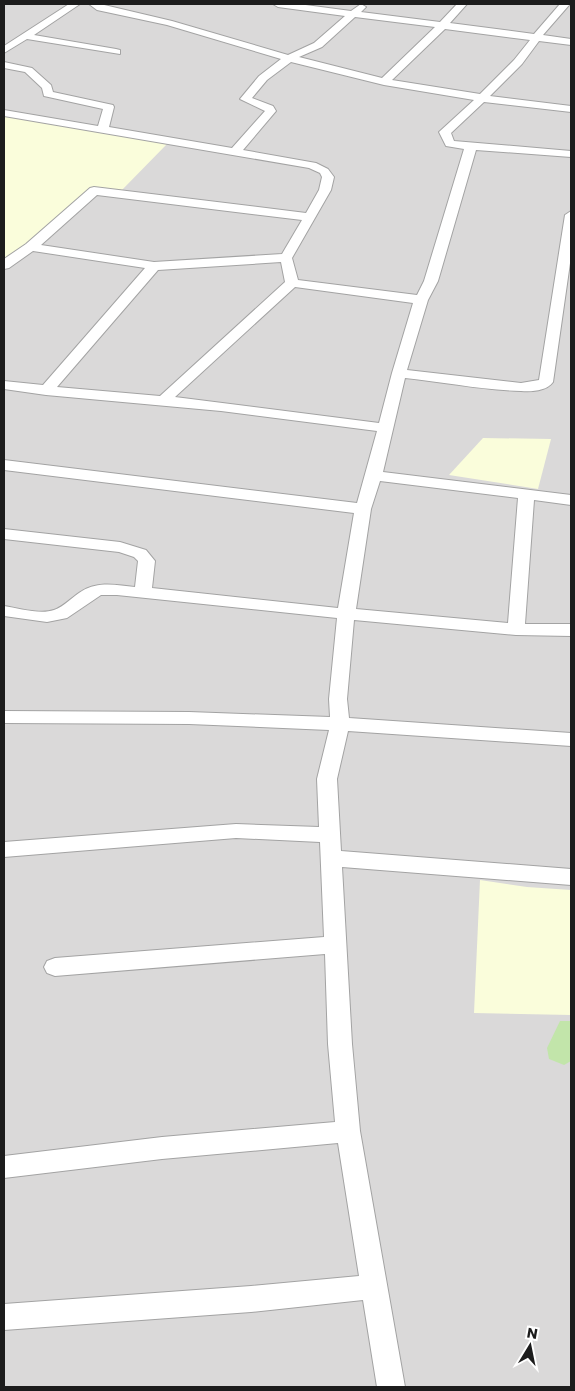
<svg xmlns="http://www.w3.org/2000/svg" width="575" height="1391" font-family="Poppins,sans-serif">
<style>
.residential{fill:#dad9d9}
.education{fill:#fafddb}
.grass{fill:#c2e5aa}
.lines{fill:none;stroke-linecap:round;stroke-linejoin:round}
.minor-casing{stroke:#a3a3a3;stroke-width:2}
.minor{fill:#fff;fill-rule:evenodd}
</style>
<rect width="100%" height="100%" fill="#edeae2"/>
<rect class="residential" x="4" y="4" width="567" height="1383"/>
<g class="education">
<path d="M 4,116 L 167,144 L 122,190 L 96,188 L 36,243 L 4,263 Z"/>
<path d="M 483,438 L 551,439 L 538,489 L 449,475 Z"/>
<path d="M 480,880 L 527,887 L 571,890 L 571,1015 L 474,1013 Z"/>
</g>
<path class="grass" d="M 560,1021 L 571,1021 L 571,1061 L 564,1065 L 549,1059 L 547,1048 Z"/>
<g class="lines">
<g class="minor-casing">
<g id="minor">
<path d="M 69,4 L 80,4 L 34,35 L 116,49 L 120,50 L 120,54 L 27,39 L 4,53 L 4,46 Z"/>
<path d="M 89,4 L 100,4 L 172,21 L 288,55 L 314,43 L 345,16 L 278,7 L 273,4 L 298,4 L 351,11 L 361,4 L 366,7 L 361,12 L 440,22 L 457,4 L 467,4 L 450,23 L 534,34 L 560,4 L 570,4 L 543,35 L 571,39 L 571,45 L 539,41 L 522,64 L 490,96 L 571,106 L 571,112 L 484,102 L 451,133 L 454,141 L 571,151 L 571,157 L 476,150 L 438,281 L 428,300 L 407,370 L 521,383 L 539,380 L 565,215 L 571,211 L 571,256 L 553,382 C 547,391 531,392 521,391 C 483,390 443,382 405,378 L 383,472 L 571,495 L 571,505 L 534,500 L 525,624 L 571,624 L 571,636 L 516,635 L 354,620 L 347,699 L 349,718 L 571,733 L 571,746 L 348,731 L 337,779 L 341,851 L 571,869 L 571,885 L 342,867 L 352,1044 L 360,1131 L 405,1387 L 377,1387 L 363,1300 L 251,1312 L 4,1330 L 4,1304 L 251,1286 L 359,1276 L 338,1143 L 162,1159 L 4,1178 L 4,1156 L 162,1137 L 335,1122 L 328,1044 L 325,954 L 55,976 L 47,973 L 44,967 L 47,961 L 55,958 L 324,937 L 320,842 L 236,838 L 4,857 L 4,842 L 236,824 L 319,827 L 317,779 L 329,730 L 189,724 L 4,723 L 4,711 L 189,712 L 330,717 L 329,699 L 337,618 L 117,595 L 101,595 L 67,618 L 47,622 L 4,616 L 4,606 C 18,608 40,615 54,610 C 64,607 73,596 82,591 C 98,581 117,585 135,587 L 138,561 L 134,557 L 119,552 L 4,539 L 4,529 L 120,542 L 146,550 L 155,561 L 152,588 L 338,608 L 354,513 L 4,470 L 4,460 L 357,503 L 377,431 L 221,411 L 46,395 L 4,389 L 4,381 L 43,385 L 145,268 L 33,251 L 9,268 L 4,269 L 4,259 L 26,244 L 90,188 L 94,187 L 306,213 L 319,190 L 322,177 L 320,173 L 309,168 L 4,116 L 4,110 L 98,126 L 103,109 L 44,96 L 42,88 L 25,72 L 4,68 L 4,62 L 32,68 L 51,85 L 53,92 L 113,105 L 114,107 L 109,127 L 232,148 L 265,111 L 240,99 L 259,76 L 281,59 L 167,25 L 97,10 ZM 355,17 L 435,27 L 382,78 L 299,57 L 322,47 ZM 445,29 L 530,40 L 514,60 L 480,94 L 392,80 ZM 291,62 L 384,85 L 474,100 L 439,132 L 446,146 L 464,149 L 424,281 L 417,295 L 298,280 L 292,258 L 331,190 L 334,177 L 328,169 L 316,163 L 243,150 L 276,111 L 273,106 L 252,98 L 267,80 ZM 97,195 L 302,220 L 282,254 L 154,262 L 41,245 ZM 281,262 L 285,282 L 160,396 L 57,387 L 158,270 ZM 295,287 L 413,303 L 392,373 L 379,423 L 175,397 ZM 380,481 L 518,498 L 508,623 L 356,609 L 371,509 Z"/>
</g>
</g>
<use href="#minor" class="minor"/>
</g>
<rect width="575" height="1391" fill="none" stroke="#1c1c1c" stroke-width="10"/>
<g transform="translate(530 1346) rotate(10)" stroke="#ffffff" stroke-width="4" paint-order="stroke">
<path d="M0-4L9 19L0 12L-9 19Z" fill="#1c1c1c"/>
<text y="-8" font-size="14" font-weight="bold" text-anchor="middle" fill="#1c1c1c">N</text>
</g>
</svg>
